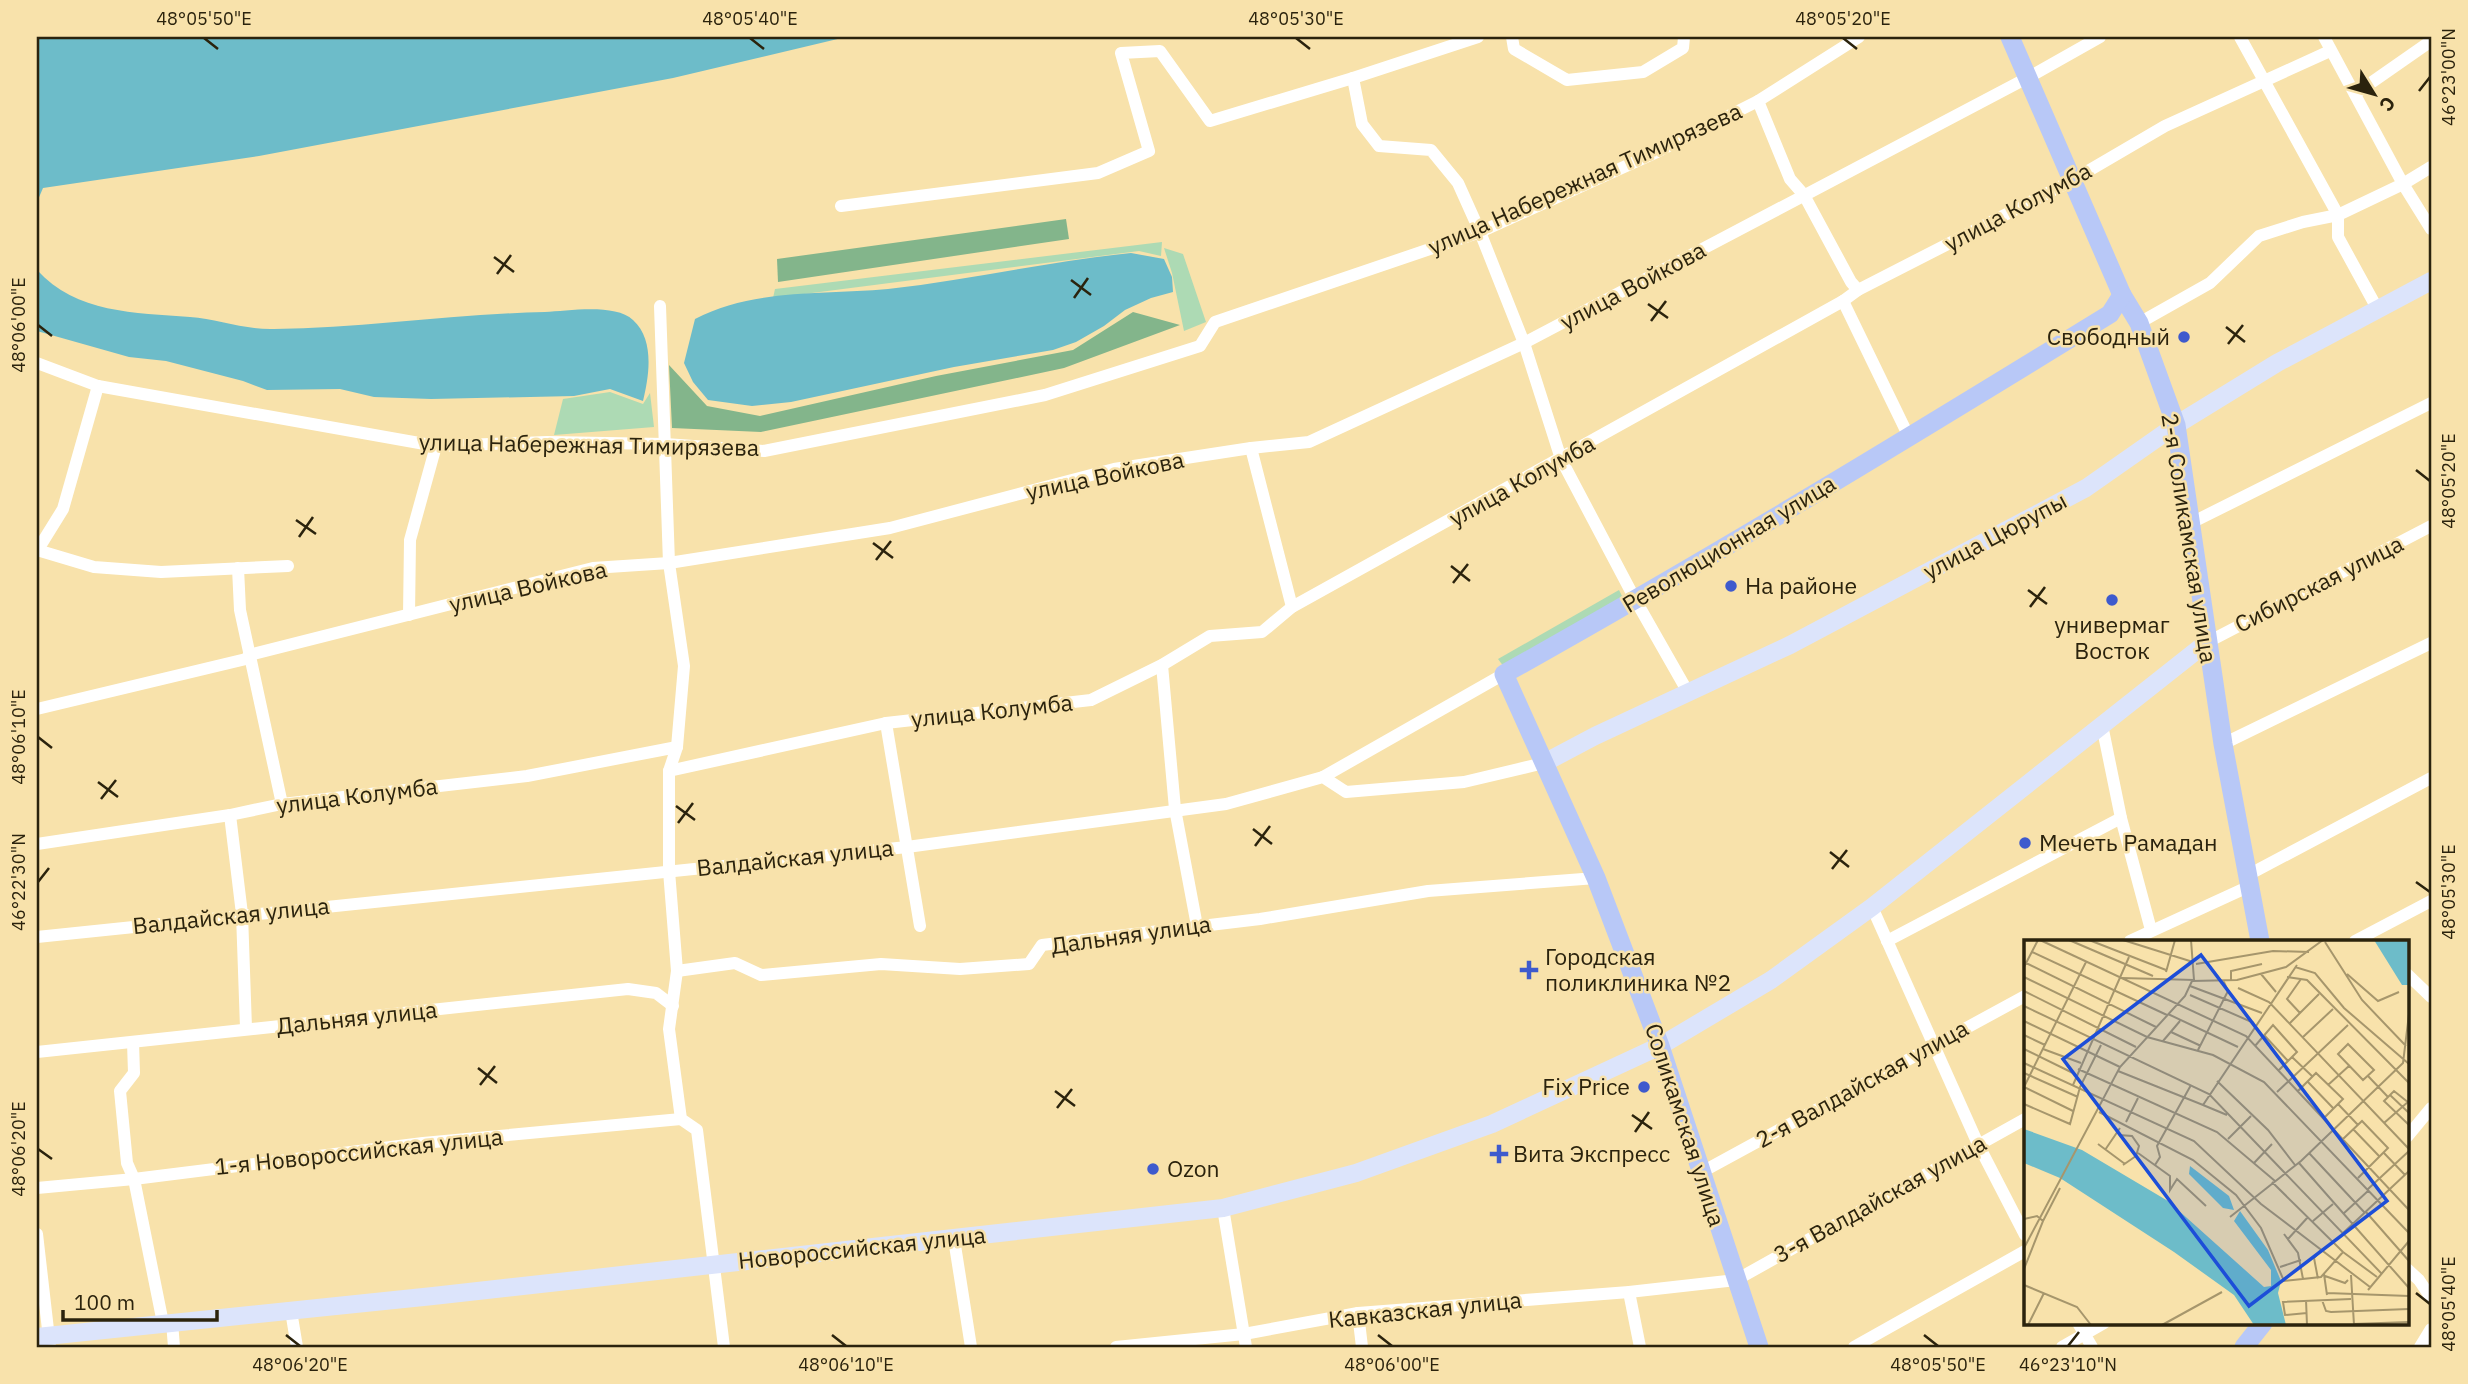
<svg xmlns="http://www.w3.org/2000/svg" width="2468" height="1384" font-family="'IBM Plex Sans',sans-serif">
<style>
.green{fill:#addab4}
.forest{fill:#83b58b}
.water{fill:#6dbcc9}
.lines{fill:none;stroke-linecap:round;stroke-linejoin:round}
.street{stroke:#fff;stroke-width:12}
.secondary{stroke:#dce4fb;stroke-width:18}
.primary{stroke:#b8c8f7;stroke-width:19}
.ticks{fill:none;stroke:#2b230d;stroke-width:2.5}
.poi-dot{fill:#3e5acd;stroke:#f8e2ab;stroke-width:2.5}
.labels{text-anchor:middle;stroke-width:5;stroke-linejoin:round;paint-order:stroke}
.street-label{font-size:23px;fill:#2b230d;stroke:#f8e2ab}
.poi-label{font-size:23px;fill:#2b230d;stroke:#f8e2ab;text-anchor:start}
.inset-road{fill:none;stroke:#a6966c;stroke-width:2}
.view{fill:#1d4ed8;fill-opacity:0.15;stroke:#1d4ed8;stroke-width:3.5}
.inset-edge{fill:none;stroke:#2b230d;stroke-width:3.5}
.neatline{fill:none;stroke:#2b230d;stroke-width:2.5}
.ticks-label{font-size:18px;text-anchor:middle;fill:#2b230d}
</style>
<rect width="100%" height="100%" fill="#f8e2ab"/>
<g class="green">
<path d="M 1162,242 L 1161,256 L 1139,251 L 773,298 L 775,289 Z"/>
<path d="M 1164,248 L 1183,254 L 1206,322 L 1184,331 L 1172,273 Z"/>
<path d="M 610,392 L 643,404 L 650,393 L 654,427 L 554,435 L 563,399 Z"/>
<path d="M 1619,590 L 1623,598 L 1504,667 L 1498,659 Z"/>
</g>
<g class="forest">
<path d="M 1066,219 L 1069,239 L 778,282 L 777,259 Z"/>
<path d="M 1133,312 L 1180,325 L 1064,368 L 761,432 L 672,428 L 669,365 L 707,406 L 760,416 L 936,376 L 1073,350 Z"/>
</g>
<g class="water">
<path d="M 37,37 L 846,37 L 673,78 L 259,156 L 43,188 L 37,202 Z"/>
<path d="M 1131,253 L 1164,259 L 1172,277 L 1173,292 L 1151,298 L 1125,310 L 1104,326 L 1076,342 L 1053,350 L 954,367 L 791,402 L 752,406 L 708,400 L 693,382 L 684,363 L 695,319 C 754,288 825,295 888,289 C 970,280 1050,261 1131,253 Z"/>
<path d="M 37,270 C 76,313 135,313 190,317 C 217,319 246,330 274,329 C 364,328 454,314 545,312 C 568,311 615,303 633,320 C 655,340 649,376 643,401 L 610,389 L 574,396 L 431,399 L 374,397 L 340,389 L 267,390 L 243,381 L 166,361 L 129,357 L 37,331 Z"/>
</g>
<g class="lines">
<g class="street">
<path d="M 1512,37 L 1514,49 L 1567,80 L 1643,72 L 1683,48 L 1684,37"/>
<path d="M 2240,37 L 2338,215 L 2338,237 L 2378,310"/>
<path d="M 2324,37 L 2403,184 L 2431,229"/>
<path d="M 1353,78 L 1362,124 L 1379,146 L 1431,150 L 1458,183 L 1480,232 L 1524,343 L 1561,459 L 1636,601 L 1689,694"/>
<path d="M 2355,94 L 2431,41"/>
<path d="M 1758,101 L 1790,179 L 1804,195 L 1851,282 L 1858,290"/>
<path d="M 841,206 L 1098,173 L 1149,151 L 1121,53 L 1160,51 L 1210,121 L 1353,78 L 1478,37"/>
<path d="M 1843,301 L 1909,437"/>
<path d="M 660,306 L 669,563 L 684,666 L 677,747 L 669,771 L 669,871 L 677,971 L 669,1029 L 681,1119 L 697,1130 L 724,1347"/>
<path d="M 2139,323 L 2210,283 L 2259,236 L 2303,222 L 2338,215 L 2403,184 L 2431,167"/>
<path d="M 37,363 L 98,386 L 436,446 L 547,442 L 665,444 L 764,451 L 1045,395 L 1200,346 L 1215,322 L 1480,232 L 1657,152 L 1758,101 L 1859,37"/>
<path d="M 1251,448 L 1292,607"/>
<path d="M 2191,523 L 2431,403"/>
<path d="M 37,550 L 94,567 L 161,572 L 288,566"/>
<path d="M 37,551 L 63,509 L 98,386"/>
<path d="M 238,568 L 240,610 L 282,804"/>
<path d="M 409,615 L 410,540 L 436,446"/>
<path d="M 2206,643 L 2431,526"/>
<path d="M 1162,665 L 1175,809 L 1197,926"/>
<path d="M 37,709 L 246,659 L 249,655 L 593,568 L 669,563 L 890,528 L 1114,469 L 1251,448 L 1309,442 L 1524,343 L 2029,77 L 2100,37"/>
<path d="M 886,723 L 920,926"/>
<path d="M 2102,725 L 2121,818 L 2151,930"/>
<path d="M 2223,744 L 2431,643"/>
<path d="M 669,771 L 886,723 L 1091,700 L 1162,665 L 1210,636 L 1262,632 L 1292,607 L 1843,301 L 1858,290 L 2071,181 L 2165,126 L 2330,51"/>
<path d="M 1323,777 L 1504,674"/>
<path d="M 230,815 L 242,914 L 246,1028"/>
<path d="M 37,844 L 230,815 L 282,804 L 527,776 L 677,747"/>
<path d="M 2248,875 L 2431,778"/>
<path d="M 1872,907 L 1978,1144 L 2025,1235"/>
<path d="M 37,937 L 907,847 L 1226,804 L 1323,777 L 1346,792 L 1464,782 L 1544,763"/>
<path d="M 1887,941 L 2121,818"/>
<path d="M 2130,941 L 2250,886"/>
<path d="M 2355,941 L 2431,901"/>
<path d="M 677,971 L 735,963 L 761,975 L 881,964 L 960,969 L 1029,964 L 1042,945 L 1260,919 L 1428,891 L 1596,878"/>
<path d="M 2407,974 L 2431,997"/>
<path d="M 133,1042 L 134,1073 L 120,1091 L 127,1163 L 134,1179 L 163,1323"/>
<path d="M 37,1052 L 628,989 L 656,993 L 673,1006"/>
<path d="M 2407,1137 L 2431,1108"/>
<path d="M 1700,1173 L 2025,996"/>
<path d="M 37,1188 L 134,1179 L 423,1143 L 681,1119"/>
<path d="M 1223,1208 L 1246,1347"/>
<path d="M 37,1234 L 50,1347"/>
<path d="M 954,1239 L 971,1347"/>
<path d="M 2407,1269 L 2419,1280 L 2431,1298"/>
<path d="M 1629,1292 L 1640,1347"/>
<path d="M 291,1311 L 297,1347"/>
<path d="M 1358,1313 L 1362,1347"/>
<path d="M 172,1322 L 174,1347"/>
<path d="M 2078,1323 L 2092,1347"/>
<path d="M 1116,1347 L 1244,1334 L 1358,1313 L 1629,1292 L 1736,1280 L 2025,1119"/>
<path d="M 1854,1347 L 2025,1251"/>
<path d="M 2062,1347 L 2104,1323"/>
<path d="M 2420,1347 L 2431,1329"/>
</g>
<g class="secondary">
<path d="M 1544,763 L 1595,736 L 1790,645 L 2086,488 L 2176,425 L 2277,363 L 2431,281"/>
<path d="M 37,1337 L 433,1296 L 1223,1208 L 1356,1173 L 1492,1124 L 1660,1046 L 1771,980 L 1872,907 L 2206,643"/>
</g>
<g class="primary">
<path d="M 2010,37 L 2122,295 L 2139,323 L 2176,425 L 2223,744 L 2260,941"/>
<path d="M 1759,1347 L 1660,1046 L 1596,878 L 1504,674 C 1710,559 1910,437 2110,314 L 2122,295"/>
<path d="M 2244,1347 L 2263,1323"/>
</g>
</g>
<path class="ticks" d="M 204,38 L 218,49M 750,38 L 764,49M 1296,38 L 1310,49M 1843,38 L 1857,49M 2419,91 L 2430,77M 494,257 L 514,272M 497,274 L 511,255M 1071,280 L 1091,295M 1074,298 L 1088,278M 1648,304 L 1668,318M 1651,321 L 1666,301M 38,325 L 52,336M 2226,327 L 2245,342M 2228,344 L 2243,325M 2416,470 L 2430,481M 296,520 L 316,534M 299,537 L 313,517M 873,543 L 893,558M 876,560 L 891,541M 1451,566 L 1470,581M 1453,583 L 1468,564M 2028,590 L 2047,604M 2030,607 L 2045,587M 38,737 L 52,748M 98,782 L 118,797M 101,799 L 116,780M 676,806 L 695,820M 678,823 L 693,803M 1253,829 L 1272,844M 1255,846 L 1270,826M 1830,852 L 1849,867M 1832,869 L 1847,850M 38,882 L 49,868M 2416,882 L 2430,892M 478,1068 L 497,1083M 480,1085 L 495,1066M 1055,1091 L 1075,1106M 1057,1108 L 1072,1089M 1632,1115 L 1652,1129M 1635,1132 L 1649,1112M 38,1149 L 52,1159M 2416,1293 L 2430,1304M 286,1335 L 300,1346M 832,1335 L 846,1346M 1378,1335 L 1392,1346M 1924,1335 L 1938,1346M 2068,1346 L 2079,1332"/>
<g class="poi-dot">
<circle cx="2184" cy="337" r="7"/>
<circle cx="1731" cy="586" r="7"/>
<circle cx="2112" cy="600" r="7"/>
<circle cx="2025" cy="843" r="7"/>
<path d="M1525.5 959.5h7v7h7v7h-7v7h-7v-7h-7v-7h7z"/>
<circle cx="1644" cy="1087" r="7"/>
<path d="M1495.5 1143.5h7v7h7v7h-7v7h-7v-7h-7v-7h7z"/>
<circle cx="1153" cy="1169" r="7"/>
</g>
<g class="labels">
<g class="street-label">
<text transform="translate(1585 179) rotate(-24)" y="8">улица Набережная Тимирязева</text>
<text transform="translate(2018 207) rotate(-28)" y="8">улица Колумба</text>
<text transform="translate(1633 286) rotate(-28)" y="8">улица Войкова</text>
<text transform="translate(589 445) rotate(1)" y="8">улица Набережная Тимирязева</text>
<text transform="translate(1105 476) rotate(-12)" y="8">улица Войкова</text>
<text transform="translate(1522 481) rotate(-29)" y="8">улица Колумба</text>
<text transform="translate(1995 536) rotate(-28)" y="8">улица Цюрупы</text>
<text transform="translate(2189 538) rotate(81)" y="8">2-я Соликамская улица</text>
<text transform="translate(1729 544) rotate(-31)" y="8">Революционная улица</text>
<text transform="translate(2319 584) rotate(-27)" y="8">Сибирская улица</text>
<text transform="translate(528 587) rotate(-13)" y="8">улица Войкова</text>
<text transform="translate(992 711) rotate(-6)" y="8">улица Колумба</text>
<text transform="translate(357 796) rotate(-7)" y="8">улица Колумба</text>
<text transform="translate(795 858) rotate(-6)" y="8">Валдайская улица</text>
<text transform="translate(231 916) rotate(-6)" y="8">Валдайская улица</text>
<text transform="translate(1131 935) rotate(-8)" y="8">Дальняя улица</text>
<text transform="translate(357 1018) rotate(-6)" y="8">Дальняя улица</text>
<text transform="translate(1862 1084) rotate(-29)" y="8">2-я Валдайская улица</text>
<text transform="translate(1685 1125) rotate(72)" y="8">Соликамская улица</text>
<text transform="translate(359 1152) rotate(-6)" y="8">1-я Новороссийская улица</text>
<text transform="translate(1880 1199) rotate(-29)" y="8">3-я Валдайская улица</text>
<text transform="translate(862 1248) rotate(-6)" y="8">Новороссийская улица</text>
<text transform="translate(1425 1310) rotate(-6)" y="8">Кавказская улица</text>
</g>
<g class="poi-label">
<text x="2170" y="345" text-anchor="end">Свободный</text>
<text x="1745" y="594">На районе</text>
<text x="2112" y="633" text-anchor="middle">универмаг<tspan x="2112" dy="26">Восток</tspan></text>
<text x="2039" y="851">Мечеть Рамадан</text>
<text x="1545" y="965">Городская<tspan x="1545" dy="26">поликлиника №2</tspan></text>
<text x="1630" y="1095" text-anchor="end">Fix Price</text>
<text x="1513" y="1162">Вита Экспресс</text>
<text x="1167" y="1177">Ozon</text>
</g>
</g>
<g transform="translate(2024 940)">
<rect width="385" height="385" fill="#f8e2ab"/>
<path d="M 350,0 L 385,0 L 385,45 L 378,45 ZM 0,189 L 58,210 L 144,261 L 240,347 L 247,346 L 247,330 L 210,281 L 216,271 L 244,310 L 257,341 L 254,353 L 262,385 L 230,385 L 210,355 L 150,312 L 36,238 L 0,223 ZM 166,226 L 205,256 L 210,270 L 199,268 L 165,234 Z" fill="#6dbcc9"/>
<path class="inset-road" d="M 16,0 L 222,96 L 385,270M 45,0 L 129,36M 65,0 L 142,30M 99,0 L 169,22M 301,2 L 338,60 L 382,106M 8,12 L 143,75M 0,22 L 132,87M 172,24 L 249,11 L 285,12M 0,27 L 14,0M 271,27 L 291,33 L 320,68 L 385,124M 142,32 L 151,0M 237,34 L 252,52M 323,34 L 354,61 L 375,52M 0,37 L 123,97 L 189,115 L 240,142 L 385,293M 263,37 L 283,40 L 385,143M 98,38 L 170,40 L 167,0M 207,40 L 207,31 L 238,24M 166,46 L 238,73M 214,48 L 245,62 L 385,209M 0,51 L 112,107M 166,55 L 230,83M 0,66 L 185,154 L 357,333M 276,73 L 263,59 L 277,39M 144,74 L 214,107M 0,81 L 96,127M 266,83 L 295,54M 147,92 L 177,106M 0,95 L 21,105M 240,95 L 264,121M 279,97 L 309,69M 139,101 L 156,81M 324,104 L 350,130 L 339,140 L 314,114 ZM 231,106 L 249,85 L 273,112 L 254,131M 0,109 L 51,134M 19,109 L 57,123M 174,110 L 204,51 L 199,40M 268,117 L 289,137M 0,123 L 170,201 L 237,264 L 346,347M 54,129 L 193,192 L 251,241M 94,131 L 179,165 L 273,25M 0,133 L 54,157M 344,136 L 364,157M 193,141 L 244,190 L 271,225M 284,142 L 310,169M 49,145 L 105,17M 304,145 L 326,125M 274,151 L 292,133 L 319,159 L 300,178M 253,152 L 324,85M 366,155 L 385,173M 385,163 L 370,151 L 360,161 L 385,185M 0,164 L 46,184 L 56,147 L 77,105M 314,164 L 334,185M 179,165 L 203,175M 49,171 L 0,147 L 62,22M 75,172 L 169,220 L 212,255 L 237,288 L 260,341 L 297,337 L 319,312M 102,182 L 114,158M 360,183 L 385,161M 329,189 L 355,216M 95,195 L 108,196 L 115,206 L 112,216 L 99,225M 204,199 L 227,176M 319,199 L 338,181 L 364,208 L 334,238M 74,204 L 101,224M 81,210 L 96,188M 359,212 L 381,235M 114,213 L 146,236 L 146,250 L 153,239 L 182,266M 285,213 L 341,273M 230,223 L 248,204M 275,223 L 385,348M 131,225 L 136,217 L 133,206 L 167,145M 248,242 L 319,312 L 353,337M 344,249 L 385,211M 342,272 L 385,321M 319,274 L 345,250M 206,277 L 277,221 L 379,123 L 385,74M 0,279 L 13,276 L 19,281 L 0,329M 19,281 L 36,248M 289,281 L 309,264M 260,294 L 274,313 L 279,339M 318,294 L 385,231M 264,299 L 284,277M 0,308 L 96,127 L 161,56 L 168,41 L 213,40 L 262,27 L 299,0M 256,327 L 277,320M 300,334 L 303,355M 327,335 L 330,385M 301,336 L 321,343 L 324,340M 294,339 L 290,318 L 296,311M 0,345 L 53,367 L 67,385M 344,350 L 385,301M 303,353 L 385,356M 282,360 L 283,385M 298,360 L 302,371 L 307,372 L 385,369M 283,373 L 261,375 L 259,362 L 327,359M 329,384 L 385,382M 4,385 L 20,353M 138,385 L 198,352"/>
<path class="view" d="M 177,15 L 363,261 L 225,366 L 39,119 Z"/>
<rect width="385" height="385" class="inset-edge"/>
</g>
<rect width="2468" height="1384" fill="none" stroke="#f8e2ab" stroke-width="77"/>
<g transform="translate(2374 94) rotate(127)" stroke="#f8e2ab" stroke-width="5" paint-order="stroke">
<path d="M0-5L12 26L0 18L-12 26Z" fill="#2b230d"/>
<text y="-10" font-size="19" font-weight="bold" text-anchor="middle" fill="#2b230d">С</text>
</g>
<path d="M63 1310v10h154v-10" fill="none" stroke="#2b230d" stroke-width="3.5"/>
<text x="74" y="1310" font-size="21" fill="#2b230d" stroke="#f8e2ab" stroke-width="5" paint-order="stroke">100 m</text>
<rect x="38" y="38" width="2392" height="1308" class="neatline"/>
<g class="ticks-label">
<text x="204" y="25">48°05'50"E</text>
<text x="750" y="25">48°05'40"E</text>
<text x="1296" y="25">48°05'30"E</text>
<text x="1843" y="25">48°05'20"E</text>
<text transform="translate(2449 77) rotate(-90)" y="6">46°23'00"N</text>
<text transform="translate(19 325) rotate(-90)" y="6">48°06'00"E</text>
<text transform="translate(2449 481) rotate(-90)" y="6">48°05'20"E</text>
<text transform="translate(19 737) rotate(-90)" y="6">48°06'10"E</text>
<text transform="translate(19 882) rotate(-90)" y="6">46°22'30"N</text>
<text transform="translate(2449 892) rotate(-90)" y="6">48°05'30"E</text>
<text transform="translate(19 1149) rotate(-90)" y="6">48°06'20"E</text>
<text transform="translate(2449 1304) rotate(-90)" y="6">48°05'40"E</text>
<text x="300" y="1371">48°06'20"E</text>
<text x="846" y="1371">48°06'10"E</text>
<text x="1392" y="1371">48°06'00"E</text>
<text x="1938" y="1371">48°05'50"E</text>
<text x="2068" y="1371">46°23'10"N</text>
</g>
</svg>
